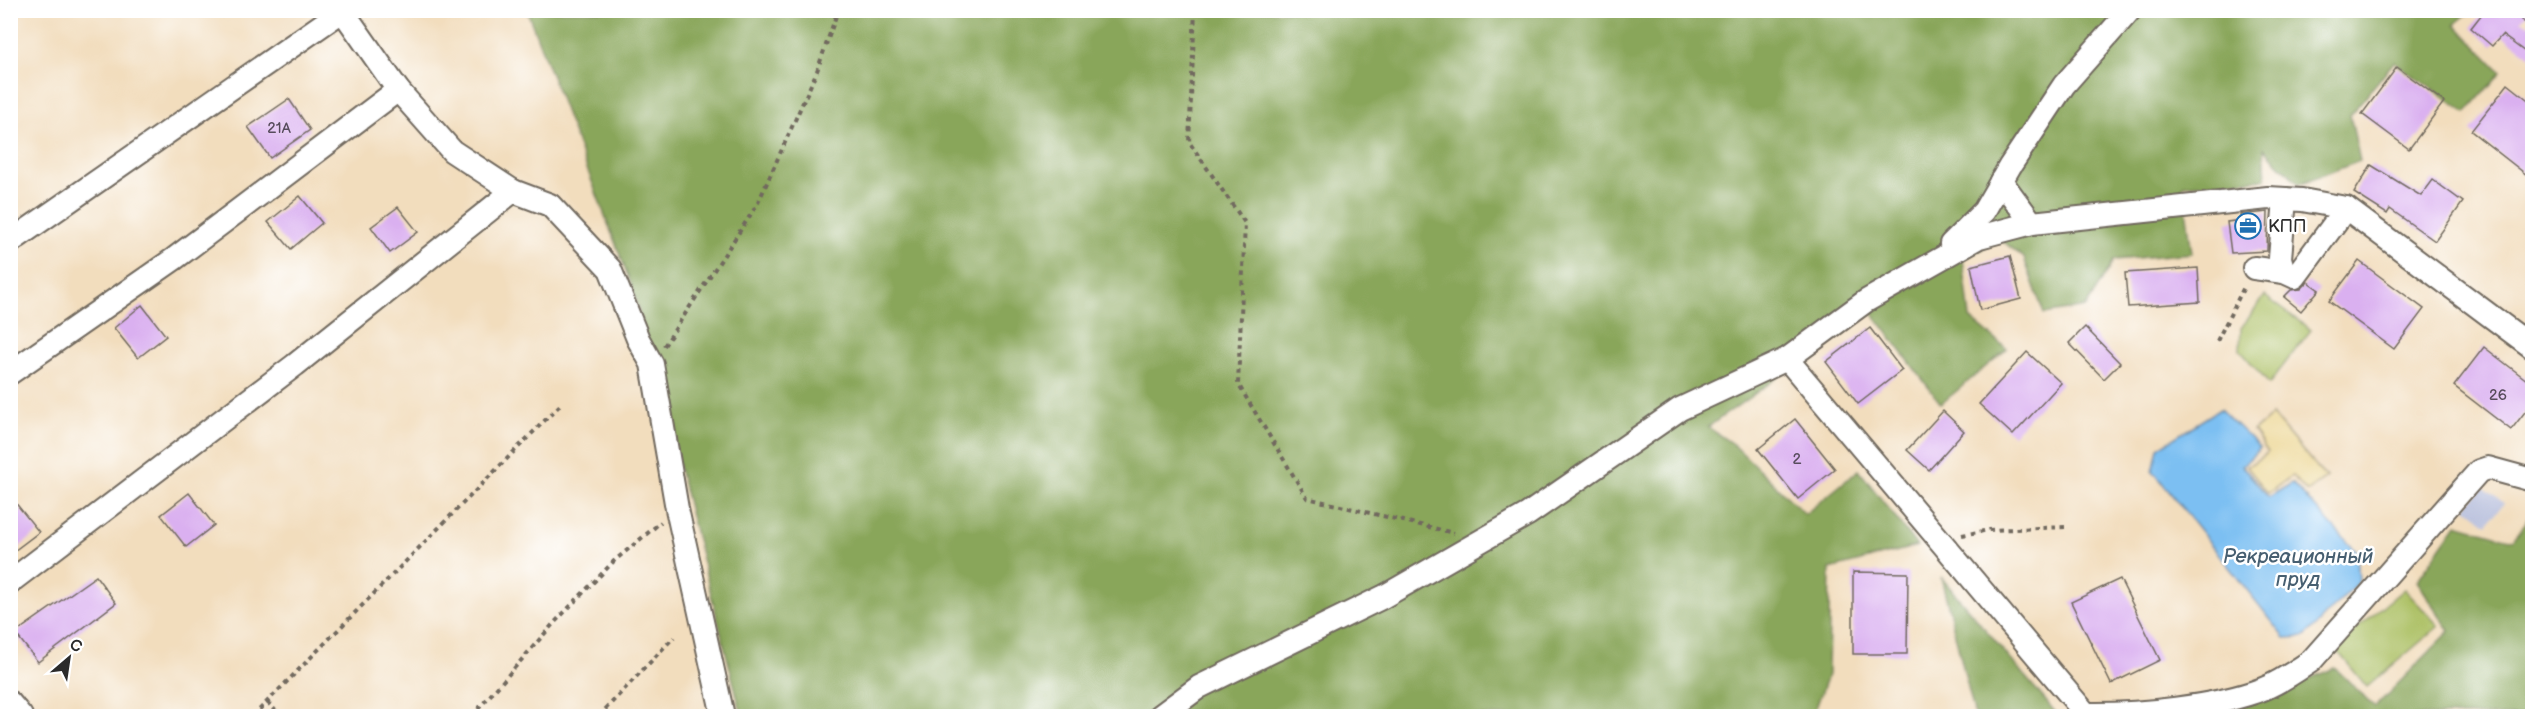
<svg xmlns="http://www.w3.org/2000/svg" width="2543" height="727" font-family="'Balsamiq Sans',sans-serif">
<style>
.industrial{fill:#bcc3de}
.green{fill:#acc064;stroke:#6c7648;stroke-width:1.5}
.forest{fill:#89a65a;stroke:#5a6842;stroke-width:1.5}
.sand{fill:#eeda9e;stroke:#8c8264;stroke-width:1.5}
.water{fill:#7cbff2;stroke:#54758e;stroke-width:1.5}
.building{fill:#dab0f0}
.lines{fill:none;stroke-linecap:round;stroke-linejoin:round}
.minor-casing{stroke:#71695e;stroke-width:26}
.path{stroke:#71695e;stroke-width:4;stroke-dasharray:4.5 4.5;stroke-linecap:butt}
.minor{stroke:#fff;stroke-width:22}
.labels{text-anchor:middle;stroke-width:5;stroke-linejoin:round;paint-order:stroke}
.number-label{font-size:15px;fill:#574c5c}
.poi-label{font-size:18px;fill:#2b2b2b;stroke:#fff;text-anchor:start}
.water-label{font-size:20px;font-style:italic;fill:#475f71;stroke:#fff}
</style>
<rect width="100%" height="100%" fill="#fff"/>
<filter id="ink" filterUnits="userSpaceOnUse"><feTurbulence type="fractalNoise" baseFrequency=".0167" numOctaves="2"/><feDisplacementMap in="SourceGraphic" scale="12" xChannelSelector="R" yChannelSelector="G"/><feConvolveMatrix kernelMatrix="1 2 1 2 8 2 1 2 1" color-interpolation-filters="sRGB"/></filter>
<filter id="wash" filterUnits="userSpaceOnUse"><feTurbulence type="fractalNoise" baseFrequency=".008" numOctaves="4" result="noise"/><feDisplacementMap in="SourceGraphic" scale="24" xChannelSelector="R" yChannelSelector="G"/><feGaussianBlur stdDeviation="1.35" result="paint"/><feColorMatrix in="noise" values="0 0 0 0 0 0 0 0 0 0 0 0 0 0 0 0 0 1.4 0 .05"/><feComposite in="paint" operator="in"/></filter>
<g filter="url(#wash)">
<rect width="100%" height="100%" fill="#f2ddbd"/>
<path class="industrial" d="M 2483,487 L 2504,503 L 2487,524 L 2466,507 Z"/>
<g class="green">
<path d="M 2265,296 L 2311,330 L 2269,384 L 2240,350 L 2241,328 Z"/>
<path d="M 2404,589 L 2439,626 L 2367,687 L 2334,647 Z"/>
</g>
<g class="forest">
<path d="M 2472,10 L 2455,24 L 2501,72 L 2466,113 L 2394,62 L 2350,115 L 2360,161 L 2299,184 L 2264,148 L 2266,179 L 2183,185 L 2192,253 L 2114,260 L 2086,307 L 2044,314 L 2024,258 L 2000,239 L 1963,259 L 1970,318 L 2007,349 L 1941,404 L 1871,311 L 1708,427 L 1734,445 L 1805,514 L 1859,470 L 1917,546 L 1830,569 L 1828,675 L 1813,716 L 742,716 L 634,292 L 527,11 Z"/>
<path d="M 2532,514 L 2532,716 L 2219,716 L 2335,668 L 2375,707 L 2450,631 L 2417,581 L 2457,524 L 2513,540 Z"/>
<path d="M 1941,577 L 2056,713 L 2058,716 L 1975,716 Z"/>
</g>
<path class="sand" d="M 2272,415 L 2326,478 L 2307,492 L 2292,476 L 2268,493 L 2247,467 L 2268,452 L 2253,431 Z"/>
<path class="water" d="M 2220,409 L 2260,448 L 2242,466 L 2269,497 L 2292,483 L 2357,552 L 2359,581 L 2305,637 L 2285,638 L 2153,471 L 2158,448 Z"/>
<g id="blocks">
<g class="building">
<path d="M 2485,10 L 2532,10 L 2521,20 L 2532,27 L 2532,57 L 2502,35 L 2492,46 L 2471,28 Z"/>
<path d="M 2397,67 L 2444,102 L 2409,149 L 2362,114 Z"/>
<path d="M 2508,84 L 2532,103 L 2532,179 L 2471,131 Z"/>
<path d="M 289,99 L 310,130 L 270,158 L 248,127 Z"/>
<path d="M 2371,165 L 2421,196 L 2433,180 L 2463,202 L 2435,241 L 2390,209 L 2387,214 L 2354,193 Z"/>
<path d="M 300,196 L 322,223 L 291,249 L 268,222 Z"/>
<path d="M 398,207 L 418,232 L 390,253 L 371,227 Z"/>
<path d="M 2268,212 L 2267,251 L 2231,253 L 2227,222 L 2241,220 L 2240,215 Z"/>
<path d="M 2010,256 L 2021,299 L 1980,310 L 1971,266 Z"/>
<path d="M 2359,261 L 2424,309 L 2394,349 L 2329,301 Z"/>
<path d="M 2198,268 L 2200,302 L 2128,307 L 2125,273 Z"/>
<path d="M 2308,282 L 2319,290 L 2301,311 L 2284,297 L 2291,290 L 2301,289 Z"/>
<path d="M 142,305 L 166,336 L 138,358 L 114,328 Z"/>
<path d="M 2085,327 L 2120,363 L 2104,379 L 2069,343 Z"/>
<path d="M 1870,328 L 1902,370 L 1858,404 L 1826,362 Z"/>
<path d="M 2484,347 L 2532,384 L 2532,403 L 2511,430 L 2454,386 Z"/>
<path d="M 2027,352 L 2061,383 L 2013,435 L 1979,404 Z"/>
<path d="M 1943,411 L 1964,431 L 1929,470 L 1907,450 Z"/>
<path d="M 1795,419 L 1835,469 L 1798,499 L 1758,449 Z"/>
<path d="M 189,493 L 214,525 L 186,547 L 161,515 Z"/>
<path d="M 10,496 L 39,532 L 10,554 Z"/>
<path d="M 1853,572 L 1908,573 L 1907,654 L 1853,654 Z"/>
<path d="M 96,576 L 116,603 L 38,662 L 15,633 Z"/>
<path d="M 2120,579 L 2160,660 L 2111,684 L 2071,602 Z"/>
</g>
</g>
</g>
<g filter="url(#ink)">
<use href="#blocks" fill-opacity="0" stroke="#71695e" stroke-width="1.5"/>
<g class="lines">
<g class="minor-casing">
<g id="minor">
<path d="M 342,10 L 398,90 L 452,151 L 513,191 L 550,205 L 610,269 L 638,339 L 652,364 L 677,509 L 723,716"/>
<path d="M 2001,181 L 2032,223"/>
<path d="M 10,242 L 342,11"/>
<path d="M 1951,244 L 1984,211 L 2010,166 L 2064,85 L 2130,10"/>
<path d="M 2254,268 L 2284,272 L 2295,277 L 2346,208"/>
<path d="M 2284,272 L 2280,258 L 2285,199"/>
<path d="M 1787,359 L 2086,714 C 2137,715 2216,707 2263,689 C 2281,682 2296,671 2311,661 L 2479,471 L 2488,468 L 2532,480"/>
<path d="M 10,373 L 174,259 L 398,90"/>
<path d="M 10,582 L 295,365 L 513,191"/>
<path d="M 10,703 L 21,716"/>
<path d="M 1160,716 L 1199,687 L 1383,597 L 1528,514 L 1680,409 L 1787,359 L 1866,301 L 1979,237 L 2032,223 L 2268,198 L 2302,200 L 2346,208 L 2532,347"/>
</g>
</g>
<g class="path">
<path d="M 1195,10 L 1189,142 L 1245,223 L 1238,384 L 1307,498 L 1454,533"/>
<path d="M 2217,341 L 2245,285"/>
<path d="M 664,346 L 757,205 L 817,71 L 838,10"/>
<path d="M 1962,535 L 1989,530 L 2067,527"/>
<path d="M 267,702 L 281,716"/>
<path d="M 253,716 L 561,404"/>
<path d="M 472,716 L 554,623 L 614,561 L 661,522"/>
<path d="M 599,716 L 674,637"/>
</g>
<use href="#minor" class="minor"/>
</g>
</g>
<defs>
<g id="office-ring" transform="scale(1.35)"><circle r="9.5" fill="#fff" stroke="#1f6fb2" stroke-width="1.5"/><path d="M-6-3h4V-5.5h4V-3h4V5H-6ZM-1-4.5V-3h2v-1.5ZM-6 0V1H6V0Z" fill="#1f6fb2"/></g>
</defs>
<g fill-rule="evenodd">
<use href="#office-ring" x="2248" y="226"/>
</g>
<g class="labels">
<g class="number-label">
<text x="279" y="133">21А</text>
<text x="2498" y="400">26</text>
<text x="1797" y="464">2</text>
</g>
<g class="poi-label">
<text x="2268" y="232">КПП</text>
</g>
<g class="water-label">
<text x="2298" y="563">Рекреационный<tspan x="2298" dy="23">пруд</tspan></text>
</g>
</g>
<rect width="2543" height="727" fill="none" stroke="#fff" stroke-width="36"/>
<g transform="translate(69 658) rotate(29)" stroke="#ffffff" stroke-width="4.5" paint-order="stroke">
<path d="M0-4.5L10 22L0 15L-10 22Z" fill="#2b2b2b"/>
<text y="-9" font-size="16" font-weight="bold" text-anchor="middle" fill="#2b2b2b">С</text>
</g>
</svg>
